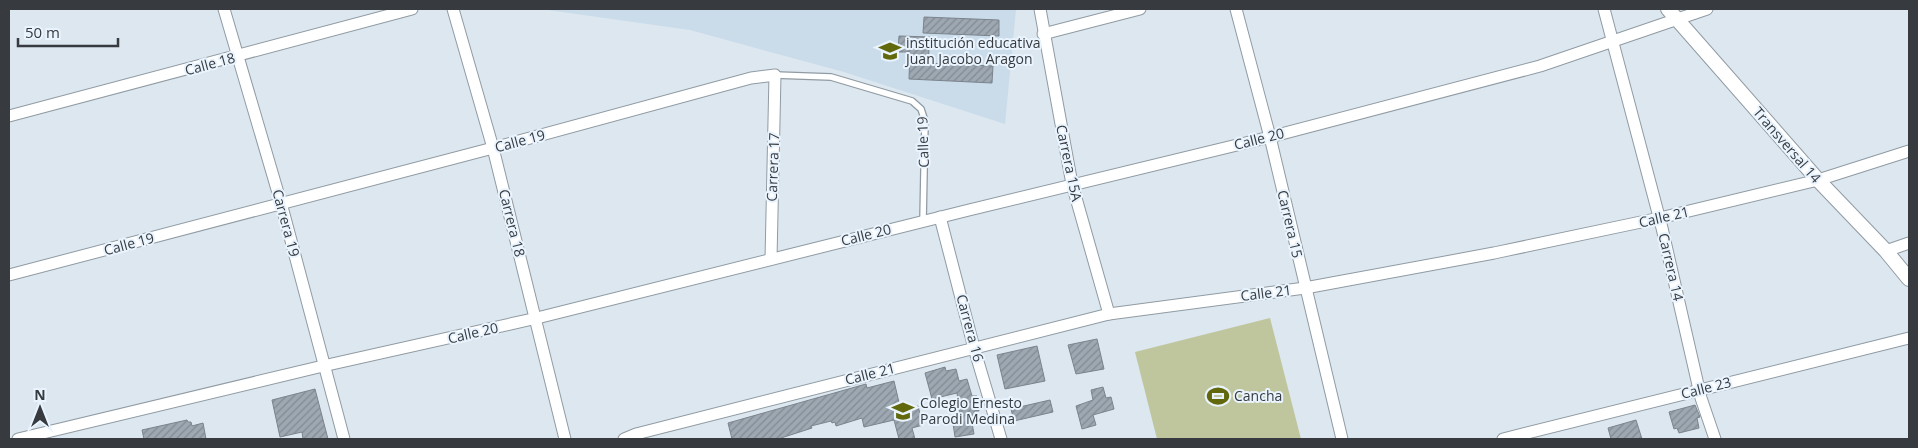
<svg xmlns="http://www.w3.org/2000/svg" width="1918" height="448" font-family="'Open Sans',sans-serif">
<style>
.built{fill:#cadbea}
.pitch{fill:#bfc59c}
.building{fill:url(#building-hatch);stroke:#7b848d}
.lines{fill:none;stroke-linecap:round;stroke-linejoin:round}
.service-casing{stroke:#909ba3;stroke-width:8}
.minor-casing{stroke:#909ba3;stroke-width:13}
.tertiary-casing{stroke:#909ba3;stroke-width:16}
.service{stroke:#fff;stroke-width:5.5}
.minor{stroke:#fff;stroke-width:11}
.tertiary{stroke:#fff;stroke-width:14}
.labels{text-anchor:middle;stroke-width:4;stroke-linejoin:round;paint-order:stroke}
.poi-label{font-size:14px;fill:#373b3f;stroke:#e9f4fe;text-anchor:start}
.street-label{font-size:14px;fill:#373b3f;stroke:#e9f4fe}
</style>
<defs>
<pattern id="building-hatch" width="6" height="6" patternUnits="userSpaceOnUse" patternTransform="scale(1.25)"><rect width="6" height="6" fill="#9ea8b2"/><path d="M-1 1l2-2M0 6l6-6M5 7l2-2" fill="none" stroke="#828a92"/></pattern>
</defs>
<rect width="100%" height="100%" fill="#dce7f0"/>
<path class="built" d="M 541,9 L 1016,9 L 1005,124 L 844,72 L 690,30 Z"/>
<path class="pitch" d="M 1270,318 L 1301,439 L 1157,439 L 1135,352 Z"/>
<g class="building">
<path d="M 924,17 L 999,20 L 999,36 L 923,33 Z"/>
<path d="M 899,36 L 930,37 L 928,63 L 993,66 L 992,83 L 909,79 L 910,52 L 898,52 Z"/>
<path d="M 1097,339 L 1104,369 L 1076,374 L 1068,345 Z"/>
<path d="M 1037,346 L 1045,381 L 1005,389 L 997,355 Z"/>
<path d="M 945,367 L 946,371 L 956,369 L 959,381 L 967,379 L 972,396 L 977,396 L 979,411 L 974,411 L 976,422 L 972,423 L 974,434 L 955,437 L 952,417 L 960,416 L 957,393 L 932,399 L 925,373 Z"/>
<path d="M 894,381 L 901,411 L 918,406 L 923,425 L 912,428 L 915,439 L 899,439 L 894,420 L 864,427 L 862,418 L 836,426 L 835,422 L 832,423 L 831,421 L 811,426 L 812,428 L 778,439 L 732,439 L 728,423 L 866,384 L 867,388 Z"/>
<path d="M 1103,387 L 1106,398 L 1111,397 L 1114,409 L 1093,415 L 1096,425 L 1082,429 L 1076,406 L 1093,400 L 1091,390 Z"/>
<path d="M 315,389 L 328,439 L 303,439 L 302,432 L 280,437 L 272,400 Z"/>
<path d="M 1050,400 L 1053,412 L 1014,421 L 1011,409 Z"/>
<path d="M 1695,405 L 1700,417 L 1697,418 L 1699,428 L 1679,433 L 1677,428 L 1674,429 L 1669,412 Z"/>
<path d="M 187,420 L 188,422 L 191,422 L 192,426 L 203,423 L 206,439 L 144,439 L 142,430 Z"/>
<path d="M 1636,420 L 1642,439 L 1611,439 L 1608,428 Z"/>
</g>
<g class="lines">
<g class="service-casing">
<path id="service" d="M 775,75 L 831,77 L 912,101 L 921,109 L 925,121 L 923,221"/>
</g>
<g class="minor-casing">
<g id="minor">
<path d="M 224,9 L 281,203 L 344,439"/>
<path d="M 453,9 L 493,148 L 565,439"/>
<path d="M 1040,9 L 1072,184 L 1109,314"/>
<path d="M 1236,9 L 1270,137 L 1342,439"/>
<path d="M 1604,9 L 1662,228 L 1701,398 L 1715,439"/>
<path d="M 1043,34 L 1140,9"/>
<path d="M 9,116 L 412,9"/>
<path d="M 940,217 L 974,348 L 1001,439"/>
<path d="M 1886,251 L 1909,243"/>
<path d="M 9,275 L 493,148 L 751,78 L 775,75 L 771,259"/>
<path d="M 18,439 L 323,366 L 537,318 L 969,210 L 1270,137 L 1540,66 L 1707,9"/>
<path d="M 624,439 L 636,434 L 1109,314 L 1305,288 L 1494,253 L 1660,218 L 1818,180 L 1909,151"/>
<path d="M 1503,439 L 1909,338"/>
</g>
</g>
<g class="tertiary-casing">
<path id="tertiary" d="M 1668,9 L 1818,180 L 1886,251 L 1909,279"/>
</g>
<use href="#service" class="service"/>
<use href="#minor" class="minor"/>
<use href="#tertiary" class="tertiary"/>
</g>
<defs>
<g id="school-bare" transform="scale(1.725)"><path d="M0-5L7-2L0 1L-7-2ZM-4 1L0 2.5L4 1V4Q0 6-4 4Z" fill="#62690c" stroke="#e9f4fe" stroke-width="2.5" paint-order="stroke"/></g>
<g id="stadium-bare" transform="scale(1.725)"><path d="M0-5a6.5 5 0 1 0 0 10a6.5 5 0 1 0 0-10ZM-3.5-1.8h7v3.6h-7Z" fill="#62690c" stroke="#e9f4fe" stroke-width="2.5" paint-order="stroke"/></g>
</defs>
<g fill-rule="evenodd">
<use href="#school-bare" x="890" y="51"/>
<use href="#stadium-bare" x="1218" y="396"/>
<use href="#school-bare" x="903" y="411"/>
</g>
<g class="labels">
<g class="poi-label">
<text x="906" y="48">institución educativa<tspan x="906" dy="16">Juan Jacobo Aragon</tspan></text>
<text x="1234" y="401">Cancha</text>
<text x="920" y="408">Colegio Ernesto<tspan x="920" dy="16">Parodi Medina</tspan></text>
</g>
<g class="street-label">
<text transform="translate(210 64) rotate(-15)" y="5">Calle 18</text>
<text transform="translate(1259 139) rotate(-14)" y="5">Calle 20</text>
<text transform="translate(520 141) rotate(-15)" y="5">Calle 19</text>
<text transform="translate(923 142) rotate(-92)" y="5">Calle 19</text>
<text transform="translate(1787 145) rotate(49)" y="5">Transversal 14</text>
<text transform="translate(1069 163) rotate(78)" y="5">Carrera 15A</text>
<text transform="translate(773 167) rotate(-88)" y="5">Carrera 17</text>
<text transform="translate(1664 217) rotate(-13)" y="5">Calle 21</text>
<text transform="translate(286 223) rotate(75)" y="5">Carrera 19</text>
<text transform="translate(512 223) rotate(76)" y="5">Carrera 18</text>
<text transform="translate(1290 224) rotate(77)" y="5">Carrera 15</text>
<text transform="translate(866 235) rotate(-14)" y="5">Calle 20</text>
<text transform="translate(129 244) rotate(-15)" y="5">Calle 19</text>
<text transform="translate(1671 267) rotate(77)" y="5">Carrera 14</text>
<text transform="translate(1266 293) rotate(-7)" y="5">Calle 21</text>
<text transform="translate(970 328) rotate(75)" y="5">Carrera 16</text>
<text transform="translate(473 333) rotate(-13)" y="5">Calle 20</text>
<text transform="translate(870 374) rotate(-14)" y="5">Calle 21</text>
<text transform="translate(1706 388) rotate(-14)" y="5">Calle 23</text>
</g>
</g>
<rect width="1918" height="448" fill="none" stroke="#373b3f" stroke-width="20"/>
<g transform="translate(40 408)" stroke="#e9f4fe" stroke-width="4" paint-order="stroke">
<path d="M0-4L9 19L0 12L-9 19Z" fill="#373b3f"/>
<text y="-8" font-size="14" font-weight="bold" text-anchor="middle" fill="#373b3f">N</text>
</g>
<path d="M18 38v8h100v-8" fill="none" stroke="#373b3f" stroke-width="2.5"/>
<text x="25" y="38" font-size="15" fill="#373b3f" stroke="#e9f4fe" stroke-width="4" paint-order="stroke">50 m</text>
</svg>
